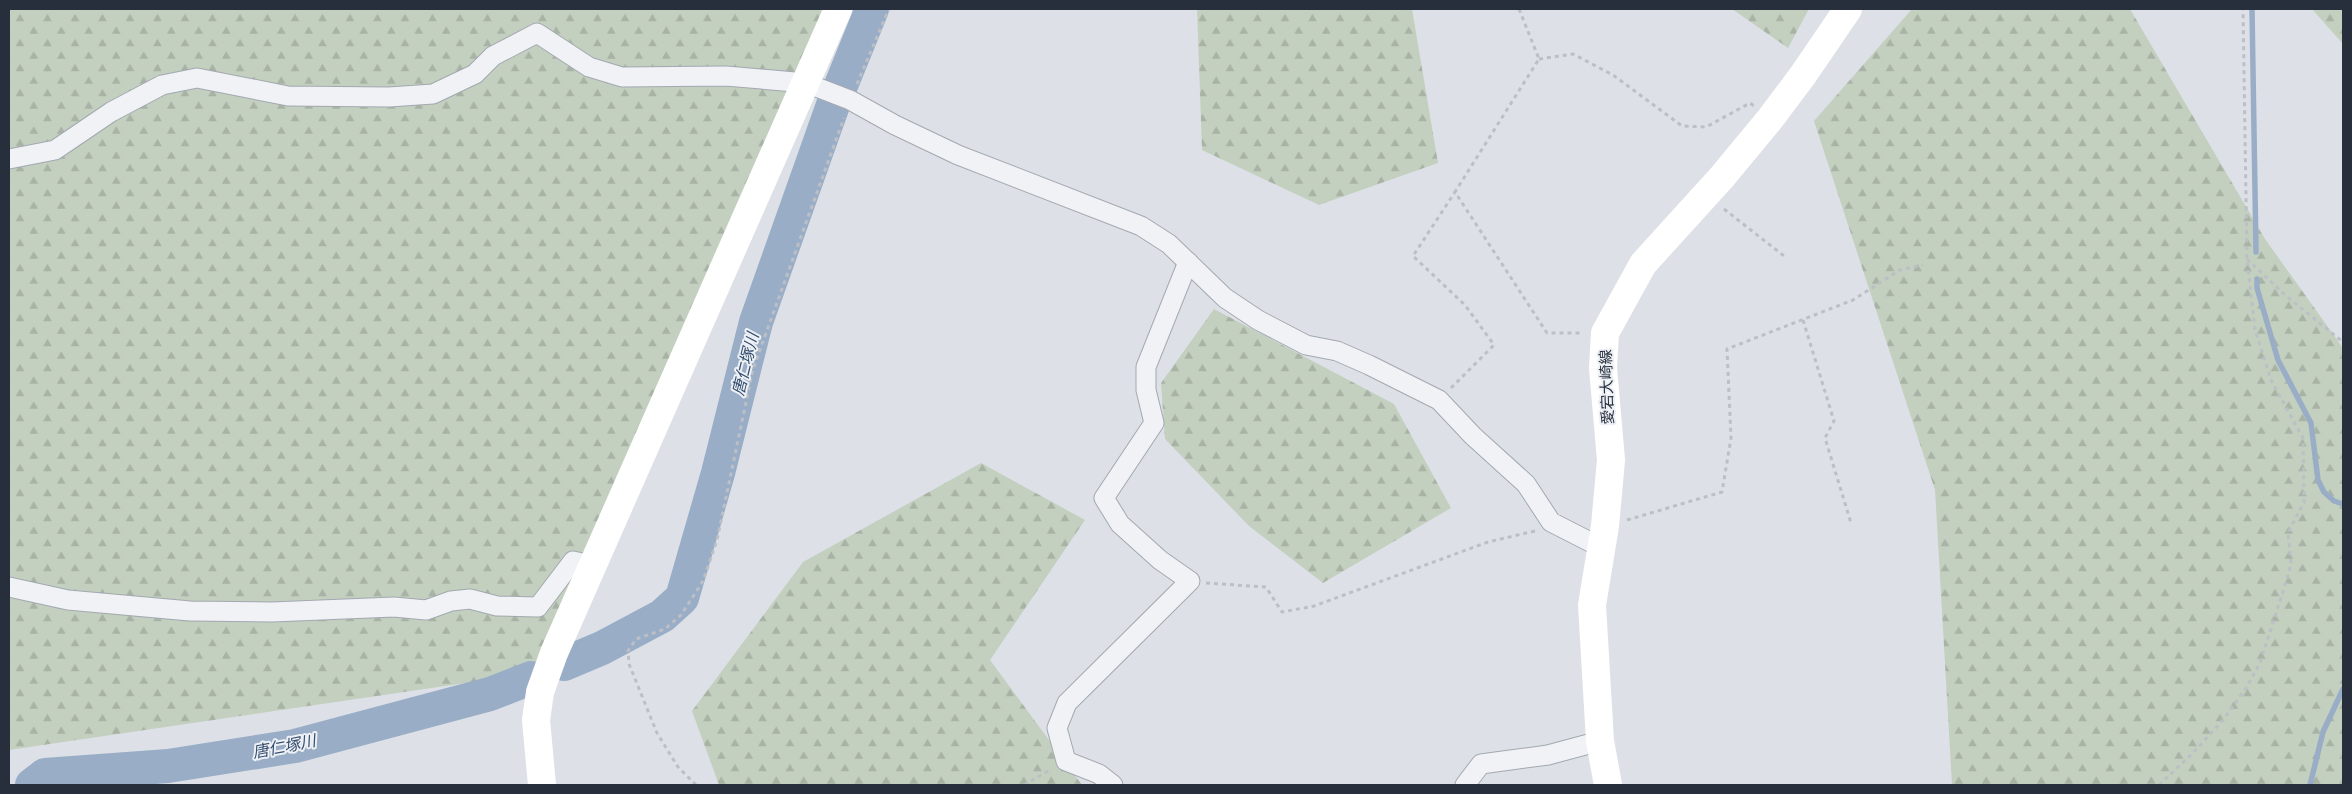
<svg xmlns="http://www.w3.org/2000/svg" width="2352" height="794" font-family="'Public Sans','Noto Sans JP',sans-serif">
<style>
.forest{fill:url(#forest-firs)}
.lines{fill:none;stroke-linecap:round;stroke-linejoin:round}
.stream{stroke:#99aec6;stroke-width:5.5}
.river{stroke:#99aec6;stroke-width:34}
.street-casing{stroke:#a3a8b1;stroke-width:21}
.path{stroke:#bcbfc5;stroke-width:3;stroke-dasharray:4 4;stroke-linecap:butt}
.street{stroke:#f0f2f5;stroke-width:19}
.secondary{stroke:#fff;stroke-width:28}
.labels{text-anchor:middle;stroke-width:4;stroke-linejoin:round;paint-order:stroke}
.street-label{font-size:15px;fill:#272f3d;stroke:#edf0f4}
.water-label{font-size:16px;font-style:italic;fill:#334d6f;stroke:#edf0f4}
</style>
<defs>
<pattern id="forest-firs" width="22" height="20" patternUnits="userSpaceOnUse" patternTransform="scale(1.25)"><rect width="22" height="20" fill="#c3d0bf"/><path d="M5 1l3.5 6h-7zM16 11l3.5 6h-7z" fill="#a8b3a5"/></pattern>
</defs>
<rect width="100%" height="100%" fill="#dde1e7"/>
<g class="forest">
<path d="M 9,9 L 825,9 L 651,399 L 533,673 L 9,750 Z"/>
<path d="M 1197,9 L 1412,9 L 1438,163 L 1319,205 L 1202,150 Z"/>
<path d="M 1732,9 L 1809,9 L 1788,48 Z"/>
<path d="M 1912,9 L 2130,9 L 2265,239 L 2343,348 L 2343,785 L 1952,785 L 1935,490 L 1814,121 Z"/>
<path d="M 2312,9 L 2343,9 L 2343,44 Z"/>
<path d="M 1214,309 L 1394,404 L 1451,508 L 1323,583 L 1249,526 L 1165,439 L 1161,383 Z"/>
<path d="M 981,463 L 1085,520 L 990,660 L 1082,785 L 719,785 L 692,711 L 803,562 Z"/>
</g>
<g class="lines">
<g class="stream">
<path d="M 2252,9 L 2256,252"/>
<path d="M 2257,279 L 2257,288 L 2278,360 L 2311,423 L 2318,480 L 2324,492 L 2334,501 L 2343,504"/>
<path d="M 2310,785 L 2323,732 L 2343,689"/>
</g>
<g class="river">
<path d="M 564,664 L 602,648 L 662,616 L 682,598 L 718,473 L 756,322 L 833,105 L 872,9"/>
<path d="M 32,785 L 45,775 L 168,766 L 295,746 L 490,694 L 531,678"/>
</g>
<g class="street-casing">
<g id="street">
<path d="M 9,159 L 55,150 L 111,112 L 162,85 L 197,78 L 288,96 L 389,97 L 433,94 L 475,74 L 493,56 L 537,33 L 589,67 L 622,77 L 726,76 L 806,83 L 850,100 L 895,125 L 958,155 L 1141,226 L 1169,244 L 1225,298 L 1258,320 L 1306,345 L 1337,351 L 1369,365 L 1439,400 L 1473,436 L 1526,484 L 1551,522 L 1602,548"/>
<path d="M 9,587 L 68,600 L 190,611 L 272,612 L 394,607 L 426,610 L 451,601 L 470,599 L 497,606 L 538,607 L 573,561 L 592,565"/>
<path d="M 1113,785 L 1099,774 L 1066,761 L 1057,728 L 1067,703 L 1190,581 L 1160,560 L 1120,524 L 1104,498 L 1154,423 L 1146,390 L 1146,367 L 1188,262"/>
<path d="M 1465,785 L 1481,764 L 1548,755 L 1600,741"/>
</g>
</g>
<g class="path">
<path d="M 1519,9 L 1539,59 L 1455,192 L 1547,333 L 1582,333"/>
<path d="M 1539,59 L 1573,54 L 1613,75 L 1682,126 L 1706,127 L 1750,103 L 1754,106"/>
<path d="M 857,84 L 889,9"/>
<path d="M 1724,209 L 1784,256"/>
<path d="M 2247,259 L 2285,295 L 2343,342"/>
<path d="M 1803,320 L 1834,421 L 1825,438 L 1851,523"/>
<path d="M 1451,388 L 1494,345 L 1465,305 L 1413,256 L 1455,192"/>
<path d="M 1627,520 L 1722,492 L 1731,438 L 1727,349 L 1853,300 L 1900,270 L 1923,265"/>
<path d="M 1206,583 L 1266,587 L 1282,612 L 1314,606 L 1488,542 L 1535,531"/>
<path d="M 696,785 L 678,767 L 657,733 L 629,664 L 628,651 L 636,639 L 665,629 L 681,615 L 703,581 L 717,540 L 753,369 L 844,118"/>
<path d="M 1024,785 L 1050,770"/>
<path d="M 2159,785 L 2193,753 L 2223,720 L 2246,688 L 2260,663 L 2287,579 L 2291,563 L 2288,533 L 2304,502 L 2303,438 L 2271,380 L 2255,329 L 2247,259 L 2243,9"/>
</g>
<use href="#street" class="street"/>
<g class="secondary">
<path d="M 542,785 L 536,720 L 540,692 L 554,653 L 838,9"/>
<path d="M 1608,785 L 1600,741 L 1592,605 L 1605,526 L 1611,460 L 1603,368 L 1605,333 L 1643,264 L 1722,177 L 1770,119 L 1803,75 L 1848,9"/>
</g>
</g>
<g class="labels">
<g class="street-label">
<text transform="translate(1607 387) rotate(-92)" y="5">愛宕大崎線</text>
</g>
<g class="water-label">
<text transform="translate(745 364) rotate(-76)" y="6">唐仁塚川</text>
<text transform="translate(284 746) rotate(-11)" y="6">唐仁塚川</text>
</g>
</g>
<rect width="2352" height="794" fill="none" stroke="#272f3d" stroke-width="20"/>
</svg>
